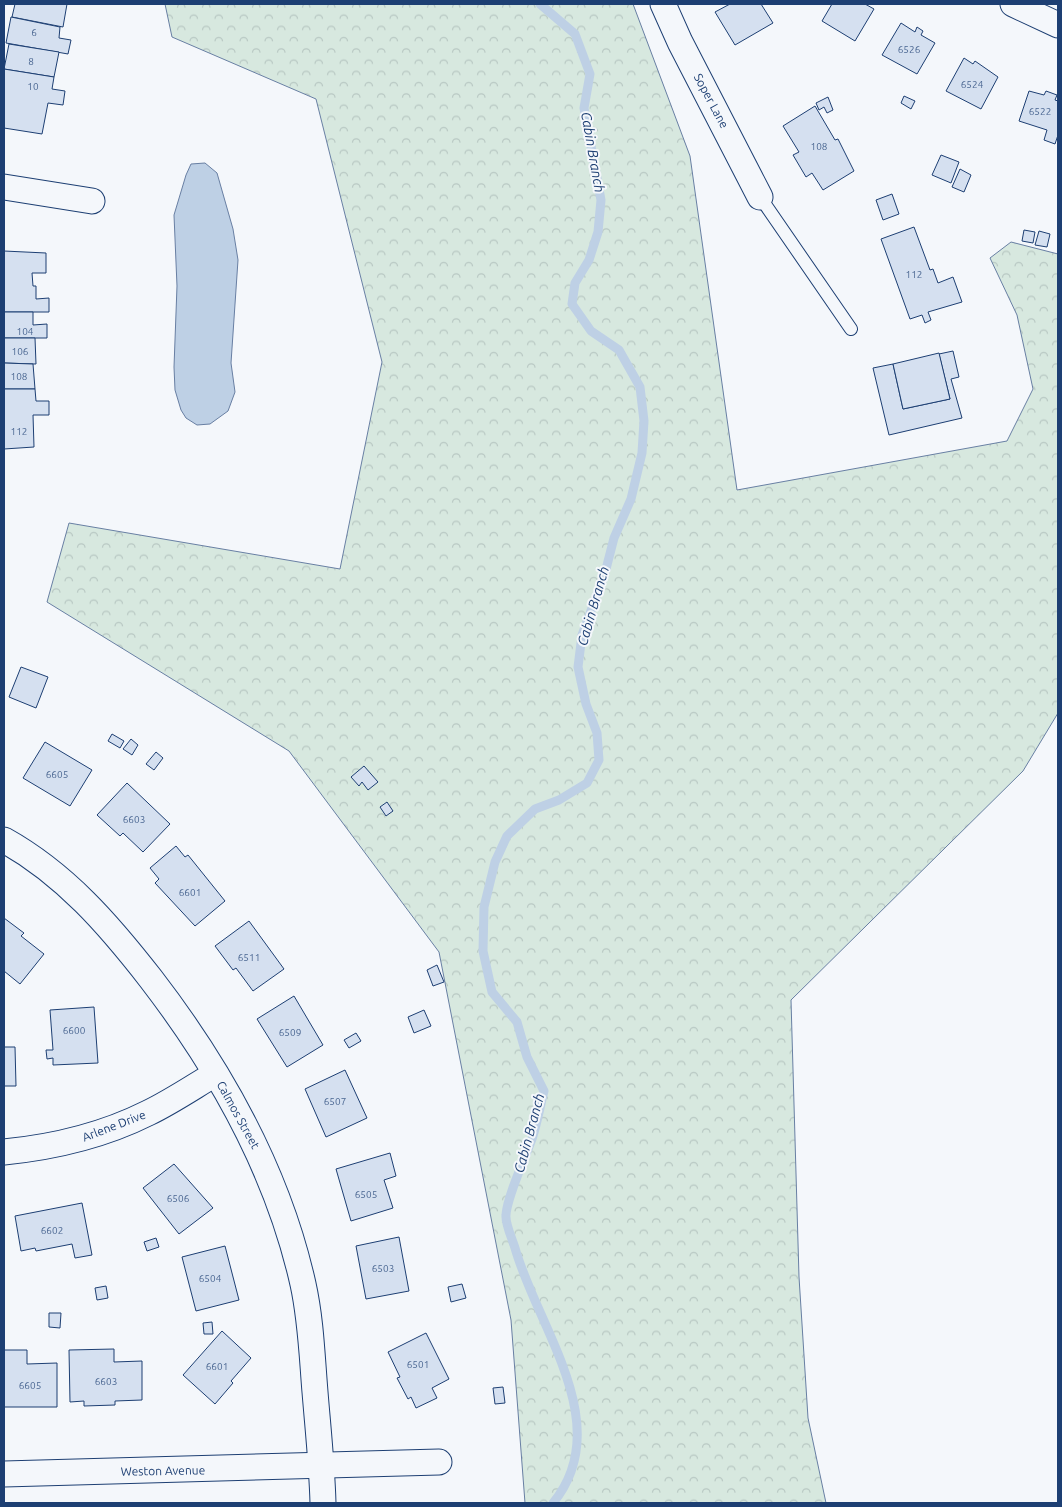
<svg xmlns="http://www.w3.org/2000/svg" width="1062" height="1507" font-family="Ubuntu,sans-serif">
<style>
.forest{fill:url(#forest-crowns);stroke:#687fa3}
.water{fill:#bed0e5;stroke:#687fa3}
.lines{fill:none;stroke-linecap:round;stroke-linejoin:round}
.stream{stroke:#bed0e5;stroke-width:9}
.building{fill:#d5e0f0;stroke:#1d3f73}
.lane-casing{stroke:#1d3f73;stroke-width:14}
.street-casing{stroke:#1d3f73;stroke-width:27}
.lane{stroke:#f4f7fb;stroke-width:12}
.street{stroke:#f4f7fb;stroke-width:25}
.labels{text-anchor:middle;stroke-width:4;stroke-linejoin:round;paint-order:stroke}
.number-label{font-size:10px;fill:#4b6792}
.street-label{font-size:12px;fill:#1d3f73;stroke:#f4f7fb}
.water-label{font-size:14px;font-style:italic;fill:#1d3f73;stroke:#f4f7fb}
</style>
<defs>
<pattern id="forest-crowns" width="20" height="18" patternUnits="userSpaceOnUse" patternTransform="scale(1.25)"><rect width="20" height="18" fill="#d7e8df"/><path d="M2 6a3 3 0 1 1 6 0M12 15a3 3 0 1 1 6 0" fill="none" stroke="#b8c8c3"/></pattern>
</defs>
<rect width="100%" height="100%" fill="#f4f7fb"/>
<path class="forest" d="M 165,4 L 633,4 L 690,156 L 737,490 L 1007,441 L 1033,389 L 1017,315 L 990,258 L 1011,242 L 1058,254 L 1058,713 L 1023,771 L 791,1000 L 799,1277 L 808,1418 L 826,1503 L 525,1503 L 511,1320 L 439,952 L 289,751 L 47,602 L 69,523 L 340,569 L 382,362 L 316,99 L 172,37 Z"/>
<path class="water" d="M 205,163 L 217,173 L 233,229 L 238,260 L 231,363 L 235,392 L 228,411 L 210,424 L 197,425 L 186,418 L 181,410 L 175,390 L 174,367 L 177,286 L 174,215 L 186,175 L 191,164 Z"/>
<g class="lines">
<path class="stream" d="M 540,4 L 575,34 L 590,74 L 584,108 L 601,200 L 598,232 L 589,260 L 575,283 L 572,304 L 591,331 L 619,350 L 640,387 L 644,421 L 642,453 L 631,499 L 614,538 L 605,573 L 582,635 L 578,667 L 586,704 L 597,733 L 599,760 L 587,783 L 559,800 L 535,809 L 507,836 L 495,862 L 484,907 L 483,951 L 492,992 L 517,1022 L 527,1057 L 544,1091 C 540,1107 537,1124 532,1139 C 525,1158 507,1197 506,1215 C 505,1224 512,1238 515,1248 C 537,1327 617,1425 553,1503"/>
</g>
<g class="building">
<path d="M 15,4 L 67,4 L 63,27 L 12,17 Z"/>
<path d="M 730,4 L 761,4 L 773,23 L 735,45 L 715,12 Z"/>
<path d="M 832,4 L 865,4 L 874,9 L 855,41 L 822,21 Z"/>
<path d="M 11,17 L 60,27 L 59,38 L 71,40 L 68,54 L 6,43 Z"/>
<path d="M 901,23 L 915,32 L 917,27 L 923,31 L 921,35 L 935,43 L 917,74 L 882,55 Z"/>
<path d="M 9,44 L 59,52 L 54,77 L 4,69 Z"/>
<path d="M 964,58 L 973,64 L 975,61 L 998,77 L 981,109 L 946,91 Z"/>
<path d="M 4,69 L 54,77 L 52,89 L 65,91 L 63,105 L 48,103 L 42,134 L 4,128 Z"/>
<path d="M 1029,91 L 1044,95 L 1046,91 L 1057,95 L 1055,100 L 1058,101 L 1058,135 L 1055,144 L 1044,140 L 1047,130 L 1019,121 Z"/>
<path d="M 904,96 L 915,101 L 911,109 L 901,103 Z"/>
<path d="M 828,97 L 833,110 L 827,113 L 824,107 L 819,110 L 816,103 Z"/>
<path d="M 815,106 L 835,140 L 838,139 L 854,171 L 823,190 L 812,173 L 806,177 L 793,155 L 799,152 L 783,126 Z"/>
<path d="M 941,155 L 959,162 L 951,183 L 932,175 Z"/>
<path d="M 960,169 L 971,175 L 964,192 L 952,187 Z"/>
<path d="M 892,194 L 899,214 L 883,220 L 876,200 Z"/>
<path d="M 914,227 L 930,270 L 933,269 L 938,283 L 953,277 L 962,302 L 928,312 L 931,320 L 925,323 L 922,315 L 910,319 L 881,239 Z"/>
<path d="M 1024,230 L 1035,232 L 1033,243 L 1022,241 Z"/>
<path d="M 1039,231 L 1050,234 L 1047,247 L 1035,245 Z"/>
<path d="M 4,251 L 46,253 L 46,273 L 32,273 L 33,286 L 36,286 L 36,299 L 49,298 L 49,312 L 4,312 Z"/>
<path d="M 4,312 L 33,312 L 33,325 L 47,324 L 47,338 L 4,338 Z"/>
<path d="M 4,338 L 35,338 L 36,364 L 4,363 Z"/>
<path d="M 953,351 L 959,377 L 951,379 L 962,418 L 889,435 L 873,368 L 893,364 L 903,409 L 950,399 L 939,354 Z"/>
<path d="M 939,353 L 950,399 L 903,409 L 893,364 Z"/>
<path d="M 4,363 L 33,364 L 35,389 L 4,389 Z"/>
<path d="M 4,389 L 35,389 L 36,401 L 49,401 L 49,415 L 33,415 L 34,447 L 4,449 Z"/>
<path d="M 21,667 L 48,677 L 36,708 L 9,697 Z"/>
<path d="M 112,734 L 124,741 L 120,748 L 108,741 Z"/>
<path d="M 131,739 L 138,745 L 132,755 L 123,749 Z"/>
<path d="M 45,742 L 92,770 L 70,806 L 23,778 Z"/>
<path d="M 156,752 L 163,758 L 154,770 L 146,764 Z"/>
<path d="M 364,766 L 378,782 L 368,790 L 362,782 L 359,786 L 351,777 Z"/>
<path d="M 127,783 L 170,824 L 143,852 L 123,833 L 120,836 L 97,815 Z"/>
<path d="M 387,802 L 393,811 L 386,816 L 380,807 Z"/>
<path d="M 176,846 L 185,857 L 188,855 L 225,901 L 195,926 L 155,883 L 159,879 L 150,868 Z"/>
<path d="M 4,918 L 24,933 L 21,936 L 44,954 L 20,984 L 4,971 Z"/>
<path d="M 249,921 L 284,969 L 253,991 L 236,968 L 233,970 L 215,946 Z"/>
<path d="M 437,965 L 444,982 L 433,986 L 427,970 Z"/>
<path d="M 294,996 L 323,1045 L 287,1067 L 257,1019 Z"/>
<path d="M 94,1007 L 98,1063 L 53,1065 L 53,1058 L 47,1059 L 46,1050 L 53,1050 L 50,1010 Z"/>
<path d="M 424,1010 L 431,1026 L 414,1033 L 408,1017 Z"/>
<path d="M 356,1033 L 361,1041 L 349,1048 L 344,1040 Z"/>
<path d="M 4,1047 L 15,1047 L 16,1086 L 4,1086 Z"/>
<path d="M 345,1070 L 367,1118 L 326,1137 L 305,1089 Z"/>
<path d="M 390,1153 L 396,1176 L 384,1180 L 393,1208 L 351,1221 L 336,1169 Z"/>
<path d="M 174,1164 L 213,1208 L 179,1234 L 143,1188 Z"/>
<path d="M 82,1203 L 92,1255 L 75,1258 L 72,1244 L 36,1251 L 35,1248 L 21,1251 L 15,1216 Z"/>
<path d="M 399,1237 L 409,1291 L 366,1299 L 356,1246 Z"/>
<path d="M 156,1238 L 159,1247 L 147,1251 L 144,1242 Z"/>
<path d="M 225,1246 L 239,1300 L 196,1311 L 182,1257 Z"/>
<path d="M 462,1284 L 466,1298 L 451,1302 L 448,1287 Z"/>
<path d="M 106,1286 L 108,1298 L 97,1300 L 95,1288 Z"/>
<path d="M 49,1313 L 61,1313 L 60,1328 L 49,1327 Z"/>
<path d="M 212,1322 L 213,1334 L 204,1334 L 203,1323 Z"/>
<path d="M 222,1331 L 251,1358 L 231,1381 L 233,1383 L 215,1404 L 183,1375 Z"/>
<path d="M 426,1333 L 449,1379 L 432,1388 L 437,1398 L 416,1408 L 411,1397 L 408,1399 L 397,1378 L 400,1377 L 388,1352 Z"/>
<path d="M 114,1349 L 114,1362 L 142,1361 L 142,1400 L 115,1401 L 115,1405 L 84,1406 L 84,1401 L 70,1402 L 69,1350 Z"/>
<path d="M 4,1350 L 27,1350 L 27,1364 L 57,1363 L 57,1407 L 4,1407 Z"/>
<path d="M 503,1387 L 505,1403 L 495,1404 L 493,1388 Z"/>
</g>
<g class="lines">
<g class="lane-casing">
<path id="lane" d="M 760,197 L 851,329"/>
</g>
<g class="street-casing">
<g id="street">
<path d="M 663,4 L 680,42 L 760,197"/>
<path d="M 1013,4 L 1058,25"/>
<path d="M 4,187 L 92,201"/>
<path d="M 4,840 C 65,874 109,925 151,979 C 221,1070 278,1172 303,1284 C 311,1320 312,1356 315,1392 C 318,1429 322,1466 323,1503"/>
<path d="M 4,1152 C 55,1147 102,1136 148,1113 C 171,1102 193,1087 215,1074"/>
<path d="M 4,1474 L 439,1462"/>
</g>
</g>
<use href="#lane" class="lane"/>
<use href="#street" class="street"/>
</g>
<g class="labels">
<g class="number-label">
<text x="34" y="36">6</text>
<text x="909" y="53">6526</text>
<text x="31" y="65">8</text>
<text x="972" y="88">6524</text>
<text x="33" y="90">10</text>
<text x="1040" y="115">6522</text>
<text x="819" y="150">108</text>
<text x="914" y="278">112</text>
<text x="25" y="335">104</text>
<text x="20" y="355">106</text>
<text x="19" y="380">108</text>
<text x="19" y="435">112</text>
<text x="57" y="778">6605</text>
<text x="134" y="823">6603</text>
<text x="190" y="896">6601</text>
<text x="249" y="961">6511</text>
<text x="74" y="1034">6600</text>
<text x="290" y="1036">6509</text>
<text x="335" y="1105">6507</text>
<text x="366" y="1198">6505</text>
<text x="178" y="1202">6506</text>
<text x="52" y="1234">6602</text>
<text x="383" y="1272">6503</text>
<text x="210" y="1282">6504</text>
<text x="418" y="1368">6501</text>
<text x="217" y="1370">6601</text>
<text x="106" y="1385">6603</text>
<text x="30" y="1389">6605</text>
</g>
<g class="street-label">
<text transform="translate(711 101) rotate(62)" y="4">Soper Lane</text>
<text transform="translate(238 1115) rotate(61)" y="4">Calmos Street</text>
<text transform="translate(114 1126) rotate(-21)" y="4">Arlene Drive</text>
<text transform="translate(163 1471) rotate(-1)" y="4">Weston Avenue</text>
</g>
<g class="water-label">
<text transform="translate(593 152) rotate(80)" y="5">Cabin Branch</text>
<text transform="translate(593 606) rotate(-74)" y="5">Cabin Branch</text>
<text transform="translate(529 1133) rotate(-75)" y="5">Cabin Branch</text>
</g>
</g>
<rect width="1062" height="1507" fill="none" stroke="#1d3f73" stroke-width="10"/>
</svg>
